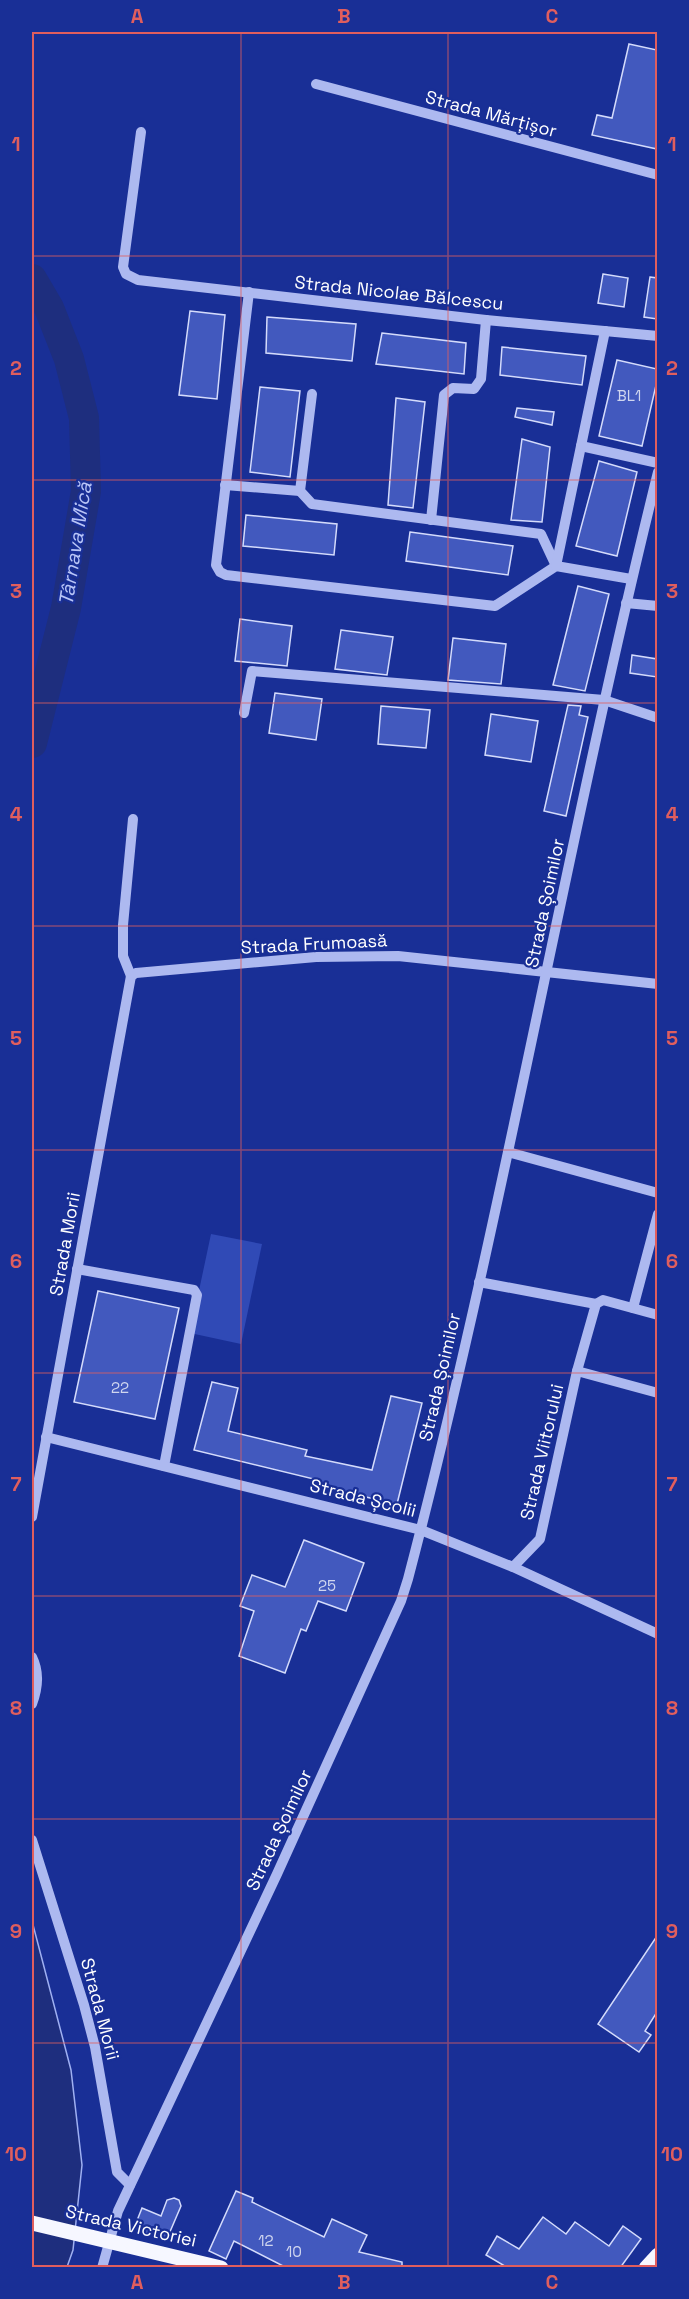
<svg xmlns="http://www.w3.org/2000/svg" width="689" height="2299" font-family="'Space Grotesk',sans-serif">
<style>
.green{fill:#304ab6}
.water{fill:#1e2e7e;stroke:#9fb0f2;stroke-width:1.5}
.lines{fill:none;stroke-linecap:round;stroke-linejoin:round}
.river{stroke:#1e2e7e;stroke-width:30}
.building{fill:#4259be;stroke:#d4dbfb;stroke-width:1.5}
.minor{stroke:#adb9f0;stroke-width:10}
.major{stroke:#f6f7ff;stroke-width:15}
.grid{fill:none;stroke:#e05e5e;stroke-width:1.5;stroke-opacity:0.55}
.labels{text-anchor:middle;stroke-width:4.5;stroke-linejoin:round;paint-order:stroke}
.number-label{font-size:15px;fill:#d0d6ef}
.street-label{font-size:18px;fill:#fff;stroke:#192f96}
.water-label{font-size:20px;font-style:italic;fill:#b9c5f7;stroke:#192f96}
.neatline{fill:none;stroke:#e05e5e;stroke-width:2}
.grid-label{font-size:20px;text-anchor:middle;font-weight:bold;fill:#e05e5e}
</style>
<rect width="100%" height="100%" fill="#192f96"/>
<path class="green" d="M 211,1234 L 262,1244 L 241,1344 L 190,1333 Z"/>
<path class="water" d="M 32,1921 L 71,2070 L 82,2165 L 73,2250 L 67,2267 L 32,2267 Z"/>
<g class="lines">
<path class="river" d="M 32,279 L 49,308 L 69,359 L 84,418 L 86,491 L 66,608 L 32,743"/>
</g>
<g class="building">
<path d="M 629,44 L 657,50 L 657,149 L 592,135 L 597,115 L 612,118 Z"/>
<path d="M 603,274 L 628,278 L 624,307 L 598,303 Z"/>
<path d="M 650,277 L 657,278 L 657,319 L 644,317 Z"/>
<path d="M 190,311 L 225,315 L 217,399 L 179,395 Z"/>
<path d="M 267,317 L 356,324 L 352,361 L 266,353 Z"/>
<path d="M 382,333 L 466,343 L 464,374 L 376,364 Z"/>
<path d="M 502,347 L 586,356 L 582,385 L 500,375 Z"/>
<path d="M 617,360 L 657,369 L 657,381 L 642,446 L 599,436 Z"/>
<path d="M 260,387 L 300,391 L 290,477 L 250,472 Z"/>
<path d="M 396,398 L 425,402 L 413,508 L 388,505 Z"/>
<path d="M 517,408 L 554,412 L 552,425 L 515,417 Z"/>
<path d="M 522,439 L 550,447 L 542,522 L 511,520 Z"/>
<path d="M 599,461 L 637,472 L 617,556 L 576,546 Z"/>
<path d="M 246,515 L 337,524 L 334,555 L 243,546 Z"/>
<path d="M 410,532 L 513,546 L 508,575 L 406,561 Z"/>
<path d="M 578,586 L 609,594 L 585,691 L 553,685 Z"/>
<path d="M 240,619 L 292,626 L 287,666 L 235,661 Z"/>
<path d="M 341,630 L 393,637 L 387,675 L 335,669 Z"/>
<path d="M 453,638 L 506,644 L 501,684 L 448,680 Z"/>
<path d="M 632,655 L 657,659 L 657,677 L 630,673 Z"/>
<path d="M 275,693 L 322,699 L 316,740 L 269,733 Z"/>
<path d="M 568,705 L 581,706 L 579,715 L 588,717 L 566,816 L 544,811 Z"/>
<path d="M 381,706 L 430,710 L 426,748 L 378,744 Z"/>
<path d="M 491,714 L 538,721 L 531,762 L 485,755 Z"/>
<path d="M 98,1291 L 179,1308 L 155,1419 L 74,1402 Z"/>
<path d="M 212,1382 L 238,1388 L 228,1431 L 307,1450 L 305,1456 L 372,1470 L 391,1396 L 422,1403 L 397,1504 L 317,1486 L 318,1480 L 194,1450 Z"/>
<path d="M 304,1540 L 364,1563 L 346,1611 L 318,1601 L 306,1631 L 301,1629 L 285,1673 L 239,1656 L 254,1611 L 240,1606 L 252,1575 L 285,1587 Z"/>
<path d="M 657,1936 L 657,2012 L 645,2031 L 651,2035 L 639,2052 L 598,2024 Z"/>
<path d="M 236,2191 L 253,2198 L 252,2202 L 324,2237 L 332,2219 L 367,2235 L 359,2252 L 402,2262 L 402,2268 L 287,2268 L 234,2241 L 226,2259 L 209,2251 Z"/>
<path d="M 174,2198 L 179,2200 L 181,2206 L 166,2241 L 134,2228 L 142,2208 L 161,2216 L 167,2200 Z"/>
<path d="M 543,2217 L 566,2234 L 575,2222 L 609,2246 L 623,2226 L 641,2239 L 620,2268 L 508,2268 L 486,2255 L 497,2236 L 519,2249 Z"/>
</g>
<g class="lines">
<g class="minor">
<path d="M 316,84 L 658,175"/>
<path d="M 141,132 L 123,267 L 126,274 L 138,280 L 486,320 L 658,336"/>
<path d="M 249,292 L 216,565 L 220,572 L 226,575 L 495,606 L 556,566 L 631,579"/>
<path d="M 312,394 L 300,491 L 312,504 L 541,534 L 556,566"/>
<path d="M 581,446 L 658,463"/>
<path d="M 225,485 L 300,491"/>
<path d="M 431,520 L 444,395 L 453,388 L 474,389 L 481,379 L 486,320"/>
<path d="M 556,566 L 605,331"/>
<path d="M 626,603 L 658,606"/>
<path d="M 244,713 L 252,671 L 604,700 L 658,718"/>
<path d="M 131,976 L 136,973 L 316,957 L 398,956 L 658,984"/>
<path d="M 131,976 L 123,956 L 123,925 L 133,819"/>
<path d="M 508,1152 L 658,1193"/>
<path d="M 77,1269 L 194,1290 L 197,1295 L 164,1466"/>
<path d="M 479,1282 L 596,1304"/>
<path d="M 633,1308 L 658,1214"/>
<path d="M 577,1371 L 658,1393"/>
<path d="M 46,1437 L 421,1530 L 513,1567 L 658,1634"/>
<path d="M 32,1517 L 131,976"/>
<path d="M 513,1567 L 540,1539 L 577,1371 L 596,1304 L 603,1300 L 658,1315"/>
<path d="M 32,1657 C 40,1673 38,1688 32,1704"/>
<path d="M 32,1840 L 84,2005 L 95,2047 L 117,2172 L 130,2185"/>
<path d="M 102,2268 L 118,2211 L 277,1874 L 401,1601 L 408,1579 C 504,1213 567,839 658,472"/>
</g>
<g class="major">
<path d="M 32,2223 L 221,2268"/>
<path d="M 646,2268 L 658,2255"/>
</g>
</g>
<path class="grid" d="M 241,32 L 241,2268M 448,32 L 448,2268M 32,256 L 658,256M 32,480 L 658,480M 32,703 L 658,703M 32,926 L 658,926M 32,1150 L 658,1150M 32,1373 L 658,1373M 32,1596 L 658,1596M 32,1819 L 658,1819M 32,2043 L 658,2043"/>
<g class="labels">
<g class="number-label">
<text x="629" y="401">BL1</text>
<text x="120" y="1393">22</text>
<text x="327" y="1591">25</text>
<text x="266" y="2246">12</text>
<text x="294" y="2257">10</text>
</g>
<g class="street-label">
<text transform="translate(491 114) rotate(15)" y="6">Strada Mărțișor</text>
<text transform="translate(399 293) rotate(6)" y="6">Strada Nicolae Bălcescu</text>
<text transform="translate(545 903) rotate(-78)" y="6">Strada Șoimilor</text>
<text transform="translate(314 944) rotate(-3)" y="6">Strada Frumoasă</text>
<text transform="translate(65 1244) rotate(-80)" y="6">Strada Morii</text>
<text transform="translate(440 1377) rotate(-77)" y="6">Strada Șoimilor</text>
<text transform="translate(542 1452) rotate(-77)" y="6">Strada Viitorului</text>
<text transform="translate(363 1498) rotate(14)" y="6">Strada Școlii</text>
<text transform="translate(279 1830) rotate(-65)" y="6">Strada Șoimilor</text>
<text transform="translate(100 2009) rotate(75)" y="6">Strada Morii</text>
<text transform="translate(131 2226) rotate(13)" y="6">Strada Victoriei</text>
</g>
<g class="water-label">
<text transform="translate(75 544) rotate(-81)" y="7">Târnava Mică</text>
</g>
</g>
<rect width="689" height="2299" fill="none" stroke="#192f96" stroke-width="66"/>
<rect x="33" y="33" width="623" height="2233" class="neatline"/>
<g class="grid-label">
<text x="137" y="23">A</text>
<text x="344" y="23">B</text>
<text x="552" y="23">C</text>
<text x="16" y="151">1</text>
<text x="672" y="151">1</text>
<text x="16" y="375">2</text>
<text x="672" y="375">2</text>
<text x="16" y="598">3</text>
<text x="672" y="598">3</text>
<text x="16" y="821">4</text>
<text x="672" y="821">4</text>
<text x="16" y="1045">5</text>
<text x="672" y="1045">5</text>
<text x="16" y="1268">6</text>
<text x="672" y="1268">6</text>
<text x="16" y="1491">7</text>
<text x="672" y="1491">7</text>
<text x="16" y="1715">8</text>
<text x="672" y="1715">8</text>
<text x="16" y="1938">9</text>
<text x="672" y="1938">9</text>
<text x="16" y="2161">10</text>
<text x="672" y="2161">10</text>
<text x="137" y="2289">A</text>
<text x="344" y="2289">B</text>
<text x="552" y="2289">C</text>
</g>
</svg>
